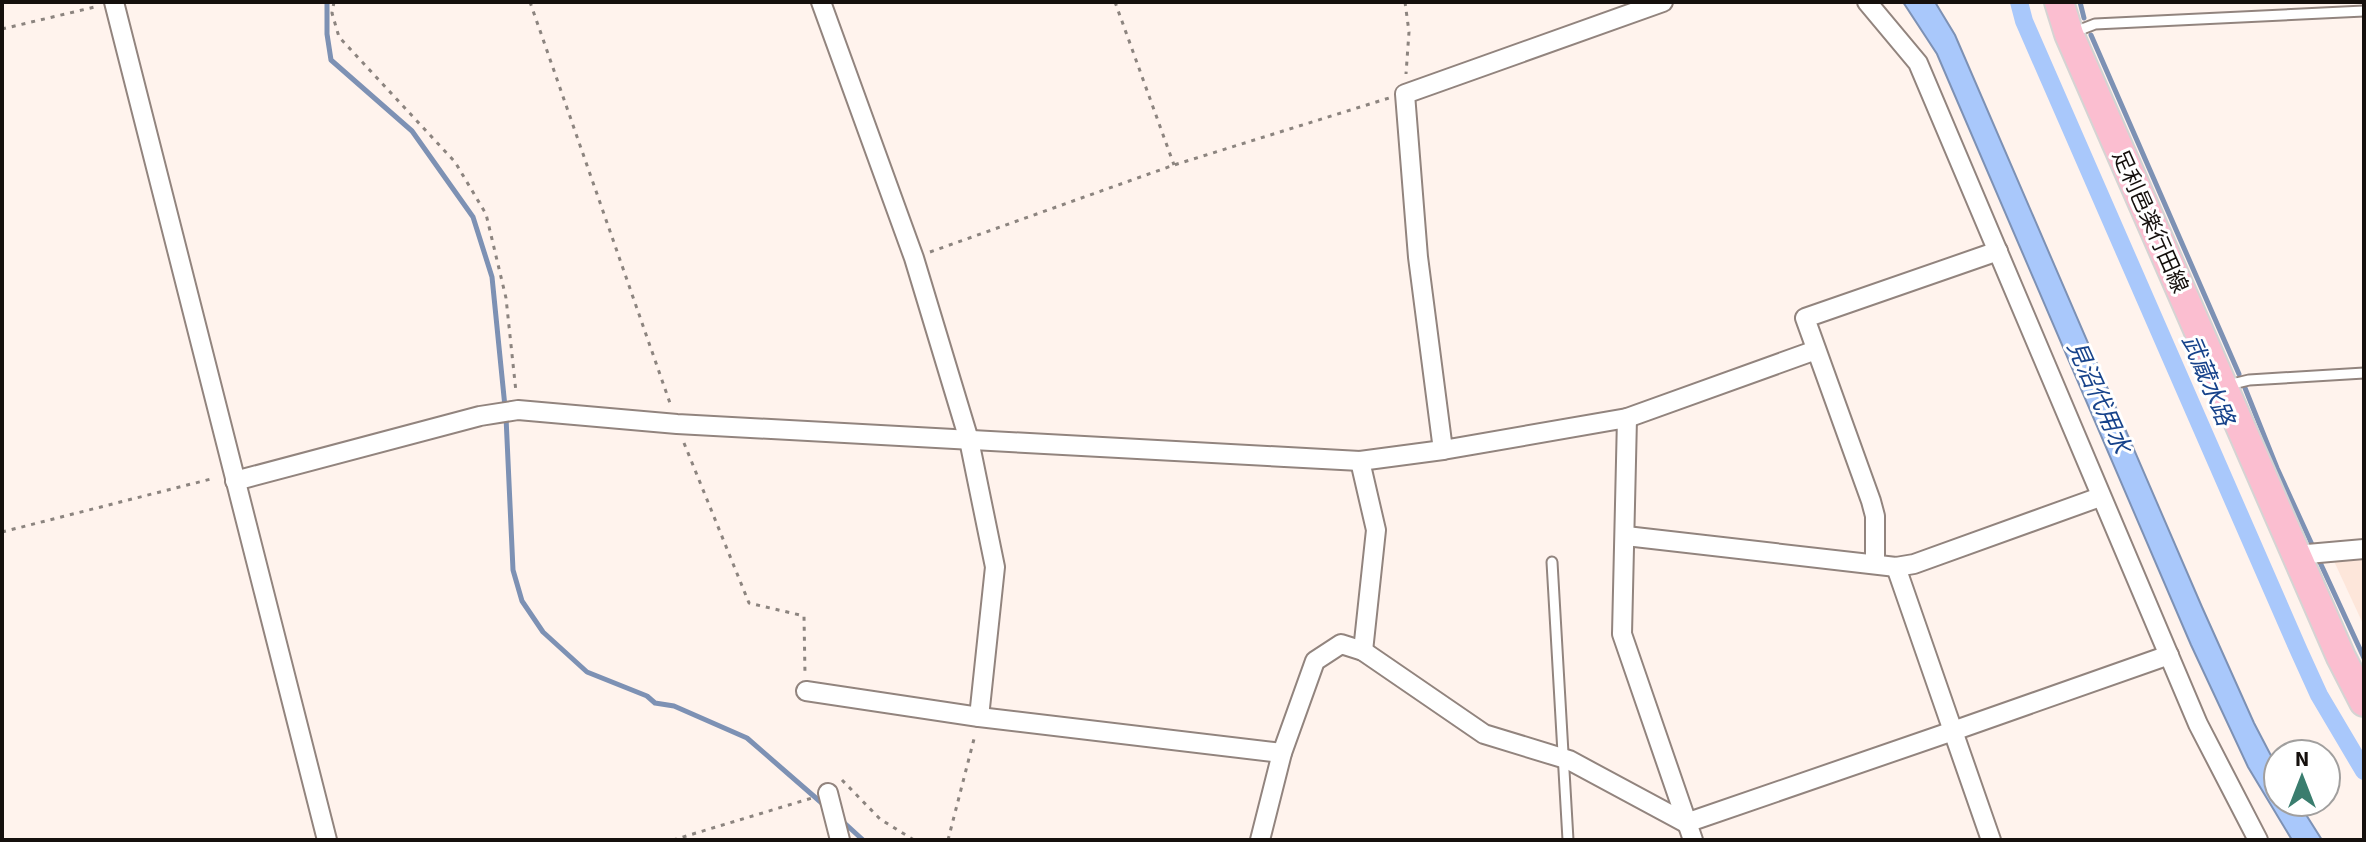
<svg xmlns="http://www.w3.org/2000/svg" width="2366" height="842" font-family="'Source Sans 3','Noto Sans JP',sans-serif">
<style>
.education{fill:#fde6da}
.water{fill:#a9c8fb;stroke:#7d91b4;stroke-width:2}
.lines{fill:none;stroke-linecap:round;stroke-linejoin:round}
.stream{stroke:#7d91b4;stroke-width:5}
.canal{stroke:#a9c8fb;stroke-width:18}
.service-casing{stroke:#92847e;stroke-width:13}
.minor-casing{stroke:#92847e;stroke-width:22}
.primary-casing{stroke:#d5d4d3;stroke-width:32}
.path{stroke:#8c847f;stroke-width:3;stroke-dasharray:4 6;stroke-linecap:butt}
.service{stroke:#fff;stroke-width:9}
.minor{stroke:#fff;stroke-width:18}
.primary{stroke:#fbbed0;stroke-width:28}
.labels{text-anchor:middle;stroke-width:6;stroke-linejoin:round;paint-order:stroke}
.street-label{font-size:22px;fill:#15100d;stroke:#fff}
.water-label{font-size:24px;font-style:italic;fill:#17438b;stroke:#fff}
</style>
<rect width="100%" height="100%" fill="#fff3ed"/>
<path class="education" d="M 2364,557 L 2364,626 L 2333,559 Z"/>
<path class="water" d="M 1903,2 L 1935,2 L 1955,35 L 2202,607 L 2254,723 L 2278,769 L 2278,802 L 2298,802 L 2322,840 L 2292,840 L 2248,767 L 2191,645 L 1937,54 Z"/>
<g class="lines">
<g class="stream">
<path d="M 327,2 L 327,34 L 331,60 L 412,131 L 473,217 L 492,277 L 505,407"/>
<path d="M 2080,2 L 2084,18"/>
<path d="M 2091,35 L 2239,374"/>
<path d="M 2245,388 L 2277,468 L 2314,549"/>
<path d="M 506,417 L 513,570 L 522,601 L 543,632 L 587,672 L 647,696 L 655,703 L 674,706 L 747,738 L 824,805"/>
<path d="M 2318,558 L 2364,658"/>
<path d="M 840,819 L 863,840"/>
</g>
<path class="canal" d="M 2019,2 L 2024,21 L 2299,651 L 2319,695 L 2364,771"/>
<g class="service-casing">
<g id="service">
<path d="M 2072,33 L 2095,24 L 2364,11"/>
<path d="M 2224,386 L 2249,380 L 2364,373"/>
<path d="M 1552,562 L 1568,840"/>
</g>
</g>
<g class="minor-casing">
<g id="minor">
<path d="M 114,2 L 327,840"/>
<path d="M 821,2 L 914,258 L 969,440 L 995,567 L 979,717"/>
<path d="M 1663,2 L 1405,94 L 1418,257 L 1443,450 L 1627,418 L 1622,634 L 1693,840"/>
<path d="M 1867,2 L 1918,63 L 2198,724 L 2258,840"/>
<path d="M 1627,418 L 1816,350"/>
<path d="M 1360,461 L 1376,530 L 1363,651"/>
<path d="M 235,481 L 480,416 L 518,410 L 677,424 L 1360,461 L 1443,450"/>
<path d="M 1626,536 L 1896,567 L 1914,564 L 2100,497"/>
<path d="M 2296,555 L 2364,549"/>
<path d="M 1875,564 L 1875,516 L 1871,501 L 1805,318 L 1998,251"/>
<path d="M 1896,567 L 1953,731 L 2169,655"/>
<path d="M 806,691 L 979,717 L 1282,753"/>
<path d="M 828,793 L 840,840"/>
<path d="M 1260,840 L 1282,753 L 1315,661 L 1341,644 L 1363,651 L 1484,734 L 1569,760 L 1686,823 L 1953,731 L 1991,840"/>
</g>
</g>
<g class="primary-casing">
<path id="primary" d="M 2059,2 L 2069,34 L 2341,657 L 2364,702"/>
</g>
<g class="path">
<path d="M 334,2 L 332,13 L 339,37 L 455,162 L 486,214 L 506,298 L 516,392"/>
<path d="M 530,2 L 671,406"/>
<path d="M 1115,2 L 1174,165"/>
<path d="M 1405,2 L 1409,32 L 1406,74"/>
<path d="M 2,29 L 99,6"/>
<path d="M 930,252 L 1174,165 L 1389,98"/>
<path d="M 684,443 L 749,603 L 804,616 L 805,675"/>
<path d="M 2,532 L 215,478"/>
<path d="M 842,780 L 880,819 L 914,840"/>
<path d="M 673,840 L 812,798"/>
<path d="M 948,840 L 975,735"/>
</g>
<use href="#service" class="service"/>
<use href="#minor" class="minor"/>
<use href="#primary" class="primary"/>
</g>
<g class="labels">
<g class="street-label">
<text transform="translate(2151 221) rotate(66)" y="8">足利邑楽行田線</text>
</g>
<g class="water-label">
<text transform="translate(2208 380) rotate(67)" y="8">武蔵水路</text>
<text transform="translate(2099 397) rotate(66)" y="8">見沼代用水</text>
</g>
</g>
<rect width="2366" height="842" fill="none" stroke="#15100d" stroke-width="8"/>
<g transform="translate(2302 778)"><circle r="38" fill="#ffffff" stroke="#a19f9e" stroke-width="2"/>
<path d="M0-6L14 30L0 20L-14 30Z" fill="#3a7d6e"/>
<text y="-12" font-size="22" font-weight="bold" text-anchor="middle" fill="#15100d">N</text>
</g>
</svg>
